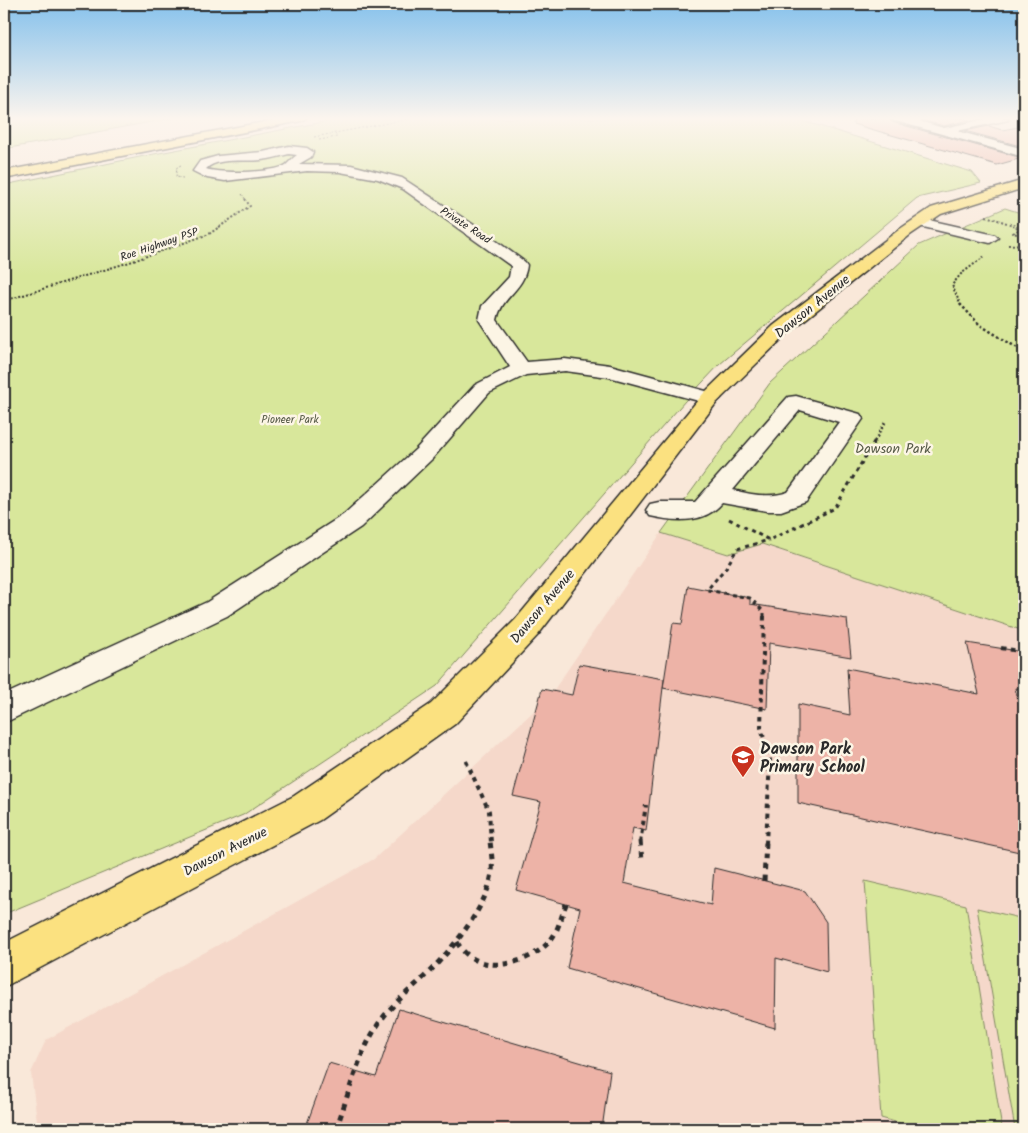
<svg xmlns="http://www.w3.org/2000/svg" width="1028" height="1133" font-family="Kalam,sans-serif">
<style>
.built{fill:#f5d8ca}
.green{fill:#d8e79b;stroke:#828963}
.building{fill:#edb3a7;stroke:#2b2b2b}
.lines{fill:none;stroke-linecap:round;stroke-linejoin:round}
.minor-casing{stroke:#2b2b2b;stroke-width:3}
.major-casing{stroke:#2b2b2b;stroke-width:3}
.highway-casing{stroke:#2b2b2b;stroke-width:3}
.path-far5{stroke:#2b2b2b;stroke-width:1;stroke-dasharray:2 2;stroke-linecap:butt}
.path-far4{stroke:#2b2b2b;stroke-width:2;stroke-dasharray:2 2;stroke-linecap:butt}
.path-far3{stroke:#2b2b2b;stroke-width:2.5;stroke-dasharray:2.5 2.5;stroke-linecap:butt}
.path-far2{stroke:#2b2b2b;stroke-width:3;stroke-dasharray:4 4;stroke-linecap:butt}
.path-far1{stroke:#2b2b2b;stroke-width:4;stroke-dasharray:4.5 4.5;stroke-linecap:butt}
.path{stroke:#2b2b2b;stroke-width:5;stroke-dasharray:5.5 5.5;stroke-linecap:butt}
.minor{fill:#fcf5e5;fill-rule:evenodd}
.major{fill:#fbe180;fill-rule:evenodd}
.highway{fill:#fbe180;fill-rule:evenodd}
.labels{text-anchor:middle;stroke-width:5;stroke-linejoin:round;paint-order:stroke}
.far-street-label{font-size:11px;fill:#2b2b2b;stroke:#fcf5e5}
.far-park-label{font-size:11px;fill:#565a47;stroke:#fcf5e5}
.street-label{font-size:14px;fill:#2b2b2b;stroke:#fcf5e5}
.park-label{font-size:14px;fill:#565a47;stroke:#fcf5e5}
.near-poi-label{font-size:16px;font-weight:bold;fill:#2b2b2b;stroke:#fcf5e5;text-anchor:start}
</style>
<rect width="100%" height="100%" fill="#f9e8d9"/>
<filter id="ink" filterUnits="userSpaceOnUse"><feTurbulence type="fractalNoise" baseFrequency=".02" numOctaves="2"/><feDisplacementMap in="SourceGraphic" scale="10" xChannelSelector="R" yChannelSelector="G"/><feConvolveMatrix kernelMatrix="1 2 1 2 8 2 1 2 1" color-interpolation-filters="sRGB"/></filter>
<g filter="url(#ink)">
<path class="built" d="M 661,533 L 728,554 L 762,544 L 1024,631 L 1024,1129 L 38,1129 L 31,1073 L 46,1040 L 374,859 L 549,697 Z"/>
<g class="green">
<path d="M 4,118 L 173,118 L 4,149 Z"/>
<path d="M 344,118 L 793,118 L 972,172 L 981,183 L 917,198 L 720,364 L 685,401 L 437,686 L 243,815 L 4,914 L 4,185 L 154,154 Z"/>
<path d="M 1005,208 L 1024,214 L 1024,631 L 762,544 L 728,554 L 661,533 L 770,383 L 919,245 Z"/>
<path d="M 865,881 L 966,905 L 1002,1129 L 920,1129 L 881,1118 Z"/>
<path d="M 977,908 L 1024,919 L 1024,1129 L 1015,1129 Z"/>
</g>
<g class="building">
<path d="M 854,118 L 889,118 L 892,122 L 1022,158 L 997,165 L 853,124 Z"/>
<path d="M 914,118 L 961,118 L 970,120 L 944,126 Z"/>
<path d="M 989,126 L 1002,130 L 1024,126 L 1024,147 L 965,131 Z"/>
<path d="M 688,586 L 750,598 L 750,604 L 847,619 L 851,657 L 769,643 L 767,709 L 663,688 L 673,623 L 682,624 Z"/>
<path d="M 967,643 L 1024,652 L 1024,690 L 1015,688 L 1024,725 L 1024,853 L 798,803 L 798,704 L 850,715 L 847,668 L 979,694 Z"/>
<path d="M 579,664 L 664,679 L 646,831 L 633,828 L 624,883 L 711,905 L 714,868 L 805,891 L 826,922 L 827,972 L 776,958 L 775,1028 L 567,968 L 580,908 L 516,890 L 541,802 L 513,796 L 542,689 L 572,695 Z"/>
<path d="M 399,1009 L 610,1071 L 602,1129 L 305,1129 L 329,1063 L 376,1077 Z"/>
</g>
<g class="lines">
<g class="minor-casing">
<g id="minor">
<path d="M 891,118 L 908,118 L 944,128 L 990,118 L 1009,118 L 1008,120 L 957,131 L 1024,149 L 1024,157 L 892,120 Z"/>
<path d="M 289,146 L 307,148 L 313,152 L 311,157 L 299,164 L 351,165 L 402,178 L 480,229 L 525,262 L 527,265 C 524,291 502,295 497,320 L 527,362 L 565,359 L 610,365 L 717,394 L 721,398 L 717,402 L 710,404 L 609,377 L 565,371 L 526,375 L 489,393 L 432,459 L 361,527 L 227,616 L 4,723 L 4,695 L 207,602 L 343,515 L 416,449 L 475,385 L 510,367 L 479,320 L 482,306 L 509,277 L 511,266 L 403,189 L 378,179 L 340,172 L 307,171 L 225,181 L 207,178 L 193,171 L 200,161 L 218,156 L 263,152 ZM 289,154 L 297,155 C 292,158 290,162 286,165 C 274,173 220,174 206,169 C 217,157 246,162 261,160 C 271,159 280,156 289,154 Z"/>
<path d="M 920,218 L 995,235 L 998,238 L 990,243 L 915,225 L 913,222 Z"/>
<path d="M 796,396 L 860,414 L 863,419 L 806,502 L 781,511 L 767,511 L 722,503 C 704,524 676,522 650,516 L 646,510 L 650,504 L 659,502 L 695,502 L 788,397 ZM 800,410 L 839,422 L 788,492 C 771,498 751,495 733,490 Z"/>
</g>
</g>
<g class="major-casing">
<path id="major" d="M 1024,180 L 1024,188 L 941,214 L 910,235 L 787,334 L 717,402 L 538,635 L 455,724 L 320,820 L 4,987 L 4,943 L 294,796 L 431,704 L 516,619 L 703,394 L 773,326 L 900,229 L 931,208 Z"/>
</g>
<g class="highway-casing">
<path id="highway" d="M 285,118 L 306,118 L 301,121 L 4,179 L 4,171 Z"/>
</g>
<g class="path-far5">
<path d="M 314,137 L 414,118"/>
<path d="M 319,140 L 337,137 L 335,134"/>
<path d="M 181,165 L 177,167 L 176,177 L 183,178"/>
<path d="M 242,194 L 246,200"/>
</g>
<g class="path-far4">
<path d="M 986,216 L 1016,226 L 1018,230 L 1013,233 L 1024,236"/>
<path d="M 1008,245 L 1024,244"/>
<path d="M 4,301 L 133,261 L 209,234 L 250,206 L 245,199"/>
<path d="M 961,306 L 952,285 L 961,274 L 985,256"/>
</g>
<g class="path-far3">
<path d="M 960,304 L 980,325 L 1024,352"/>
<path d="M 874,442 L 886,421"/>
</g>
<g class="path-far2">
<path d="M 729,519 L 769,540 L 835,508 L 875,440"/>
<path d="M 764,617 L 764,612 L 750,598 L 707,590 L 727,566 L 737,549 L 769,540"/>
</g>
<g class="path-far1">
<path d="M 764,616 L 761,728 L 770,759 L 766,843"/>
<path d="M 1001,648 L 1024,652"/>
<path d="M 466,761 L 489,811 L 491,843"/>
<path d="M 640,843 L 646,805"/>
</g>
<g class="path">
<path d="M 640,841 L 642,860"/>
<path d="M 764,881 L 766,841"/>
<path d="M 457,942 C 475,976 525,967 548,943 C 558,933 561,917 566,904"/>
<path d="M 336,1129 C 349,1094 358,1054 379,1023 C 391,1005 409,991 424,977 C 449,953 488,907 492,872 C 493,862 491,851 490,841"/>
</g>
<use href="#minor" class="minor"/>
<use href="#major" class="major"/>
<use href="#highway" class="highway"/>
</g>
</g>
<linearGradient id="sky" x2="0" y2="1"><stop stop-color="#85c1ec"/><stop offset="0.43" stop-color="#fcf5ee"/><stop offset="1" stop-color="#fcf5ee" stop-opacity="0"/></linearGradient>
<rect width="1028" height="276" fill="url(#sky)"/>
<defs>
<g id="school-pin" transform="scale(1.25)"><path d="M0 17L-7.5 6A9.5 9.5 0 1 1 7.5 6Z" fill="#c8321e" stroke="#fcf5e5"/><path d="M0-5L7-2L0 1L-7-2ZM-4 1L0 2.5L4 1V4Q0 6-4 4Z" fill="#fff"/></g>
</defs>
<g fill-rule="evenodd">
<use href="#school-pin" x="743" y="757"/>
</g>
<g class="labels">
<g class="far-street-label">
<text transform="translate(466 225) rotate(33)" y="4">Private Road</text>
<text transform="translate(159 244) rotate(-19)" y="4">Roe Highway PSP</text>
</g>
<g class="far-park-label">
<text x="290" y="423">Pioneer Park</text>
</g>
<g class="street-label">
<text transform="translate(812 306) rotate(-39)" y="5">Dawson Avenue</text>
<text transform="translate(542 606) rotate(-50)" y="5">Dawson Avenue</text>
<text transform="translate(225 851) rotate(-27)" y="5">Dawson Avenue</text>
</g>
<g class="park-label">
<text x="893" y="453">Dawson Park</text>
</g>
<g class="near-poi-label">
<text x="760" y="754">Dawson Park<tspan x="760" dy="18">Primary School</tspan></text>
</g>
</g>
<rect width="1028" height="1133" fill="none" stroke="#fcf5e5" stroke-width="20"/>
<rect x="10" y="10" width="1008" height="1113" fill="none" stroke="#2b2b2b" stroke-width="2" filter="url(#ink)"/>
</svg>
